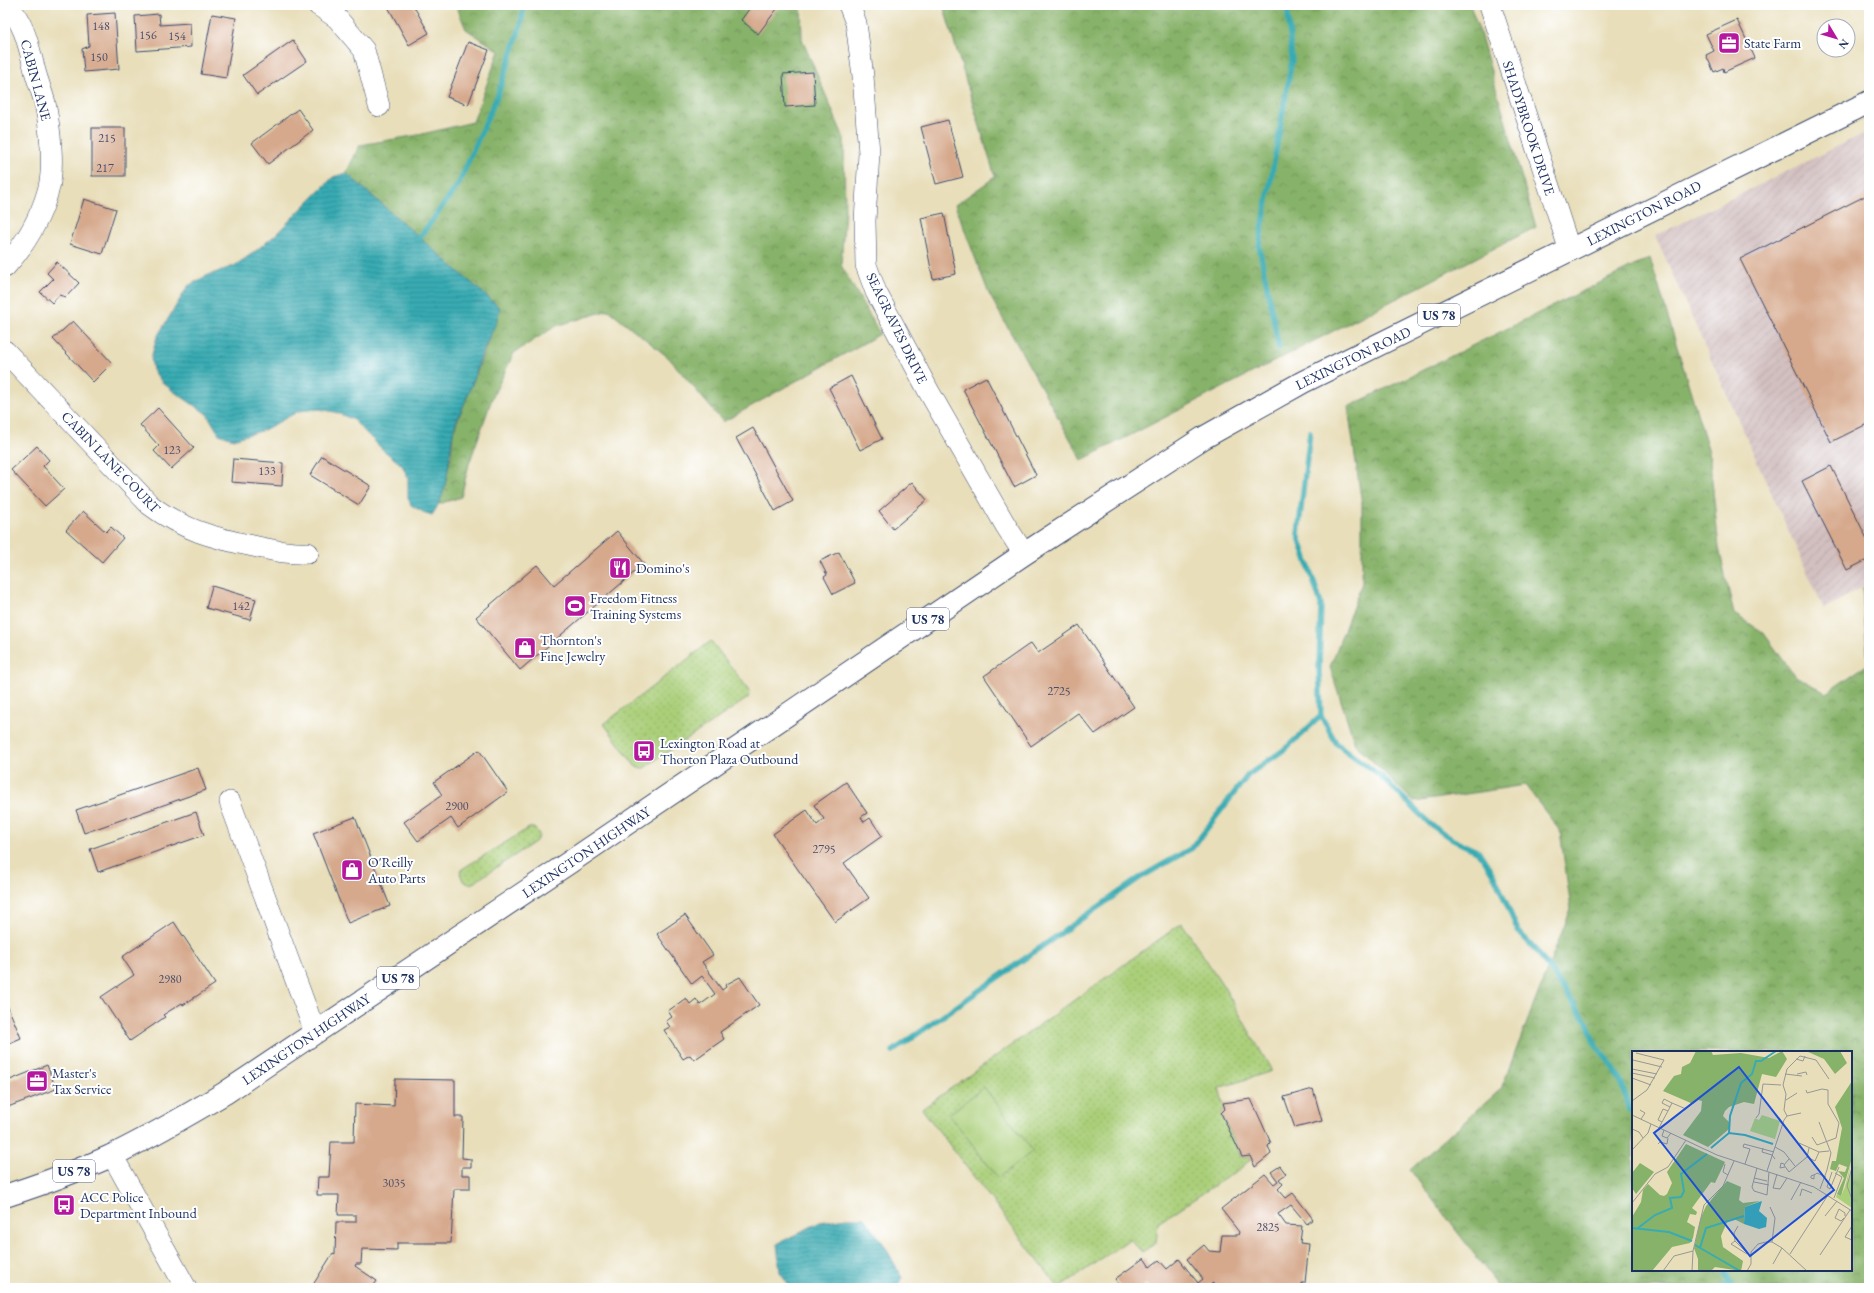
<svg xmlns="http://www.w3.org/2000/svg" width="1874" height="1293" font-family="'EB Garamond',serif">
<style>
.industrial{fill:url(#industrial-furrows)}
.grass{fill:url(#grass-dots);stroke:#627f6c}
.forest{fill:url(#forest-crowns);stroke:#517064;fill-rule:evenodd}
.pitch{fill:#aacf79;stroke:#627f6c}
.water{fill:url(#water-rules);stroke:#2a6d88}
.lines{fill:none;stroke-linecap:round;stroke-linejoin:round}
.stream{stroke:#39abb2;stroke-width:5.5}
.building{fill:#d6a98c}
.minor-casing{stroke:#3a496c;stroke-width:22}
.trunk-casing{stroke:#3a496c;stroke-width:24}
.minor{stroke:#fff;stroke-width:21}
.trunk{stroke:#fff;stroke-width:22}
.labels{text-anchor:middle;stroke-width:4;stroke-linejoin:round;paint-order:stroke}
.number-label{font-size:12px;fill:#4a4e6a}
.shield{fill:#fff;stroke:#5f6d8e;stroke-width:1}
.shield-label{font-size:13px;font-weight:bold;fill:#1b2f5e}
.poi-label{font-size:14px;fill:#1b2f5e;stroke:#fff;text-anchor:start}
.street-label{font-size:14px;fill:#1b2f5e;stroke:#fff}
.inset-river{fill:none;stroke:#39abb2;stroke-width:2}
.inset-road{fill:none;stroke:#969895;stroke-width:1}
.view{fill:#1d4ed8;fill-opacity:0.15;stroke:#1d4ed8;stroke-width:2}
.inset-edge{fill:none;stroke:#1b2f5e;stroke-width:2}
</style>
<defs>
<pattern id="industrial-furrows" width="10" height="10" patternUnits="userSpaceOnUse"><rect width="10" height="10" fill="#d2bfc0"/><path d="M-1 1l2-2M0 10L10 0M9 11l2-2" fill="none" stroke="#b4a4a7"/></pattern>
<pattern id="grass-dots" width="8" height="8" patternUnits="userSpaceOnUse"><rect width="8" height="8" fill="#aacf79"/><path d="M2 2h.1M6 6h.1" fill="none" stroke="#92b26b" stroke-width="1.8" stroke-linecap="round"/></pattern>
<pattern id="forest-crowns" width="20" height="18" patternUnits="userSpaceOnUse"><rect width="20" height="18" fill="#87b269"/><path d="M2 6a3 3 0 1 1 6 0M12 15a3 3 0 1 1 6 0" fill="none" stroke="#6e915a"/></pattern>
<pattern id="water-rules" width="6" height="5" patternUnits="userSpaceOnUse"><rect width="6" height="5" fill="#39abb2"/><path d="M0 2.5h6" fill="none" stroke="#2f8c94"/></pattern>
</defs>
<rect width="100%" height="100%" fill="#fff"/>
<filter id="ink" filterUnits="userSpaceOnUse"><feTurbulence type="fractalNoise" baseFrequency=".025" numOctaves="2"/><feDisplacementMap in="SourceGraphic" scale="8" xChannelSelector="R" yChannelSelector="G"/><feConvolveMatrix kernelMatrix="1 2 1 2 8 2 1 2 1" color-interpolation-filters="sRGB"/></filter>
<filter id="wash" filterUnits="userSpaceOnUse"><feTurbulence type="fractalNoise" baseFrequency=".012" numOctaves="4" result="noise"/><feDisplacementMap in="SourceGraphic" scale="16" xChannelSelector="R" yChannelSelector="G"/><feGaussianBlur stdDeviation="0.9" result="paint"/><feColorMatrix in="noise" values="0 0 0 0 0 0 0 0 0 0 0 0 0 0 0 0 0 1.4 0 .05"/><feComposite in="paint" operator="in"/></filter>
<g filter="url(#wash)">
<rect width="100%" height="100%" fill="#e8deba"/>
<path class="industrial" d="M 1869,131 L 1869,583 L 1824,609 L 1655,236 Z"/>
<g class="grass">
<path d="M 711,641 L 749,690 L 750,694 L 748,698 L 644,768 L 640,769 L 635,766 L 604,724 Z"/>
<path d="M 529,828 L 534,828 L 538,832 L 539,836 L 535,842 L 473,883 L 469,884 L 463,881 L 460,873 L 462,869 Z"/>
<path d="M 1182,923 L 1224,987 L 1272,1071 L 1219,1088 L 1225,1109 L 1221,1113 L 1241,1157 L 1250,1156 L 1251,1159 L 1242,1167 L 1158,1223 L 1156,1243 L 1142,1252 L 1130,1239 L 1059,1288 L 922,1109 Z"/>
</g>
<g class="forest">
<path d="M 456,5 L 801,5 L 802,39 L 844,138 L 845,211 L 841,265 L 880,334 L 723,422 L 669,358 L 609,310 L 556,326 L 514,353 L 493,396 L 469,464 L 461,497 L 439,504 L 451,457 L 453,432 L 475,377 L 500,308 L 346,173 L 360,145 L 418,135 L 473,122 L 499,51 L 466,29 Z"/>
<path d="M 943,5 L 1470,5 L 1480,33 L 1536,227 L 1082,460 L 989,294 L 955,205 L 995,177 Z"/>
<path d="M 1650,258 L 1709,452 L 1719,548 L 1734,614 L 1763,632 L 1794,675 L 1826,693 L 1868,664 L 1862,589 L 1869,584 L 1869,1288 L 1500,1288 L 1410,1170 L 1501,1089 L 1571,909 L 1560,831 L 1525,785 L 1414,802 L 1355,744 L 1330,667 L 1362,583 L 1362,505 L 1348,407 ZM 1633,1052 L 1851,1052 L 1851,1270 L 1633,1270 Z"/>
</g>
<path class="pitch" d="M 984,1087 L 1033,1151 L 998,1178 L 949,1114 Z"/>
<g class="water">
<path d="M 346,173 L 500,308 C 497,326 487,340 481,356 C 476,372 471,387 465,402 C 461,412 454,423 453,433 C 447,462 450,490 432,515 L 423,512 L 411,505 L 408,498 L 408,478 L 402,465 L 383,450 L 352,419 L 335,412 L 319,409 L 299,411 L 264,430 L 233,439 L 219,434 L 207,414 L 173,391 L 161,381 L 153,370 L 151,358 L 157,337 L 188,286 L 206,276 L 234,266 L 253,253 L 273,237 L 333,177 Z"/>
<path d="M 846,1218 L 865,1218 L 885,1246 L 902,1278 L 898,1288 L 791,1288 L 780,1272 L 777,1244 L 820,1222 Z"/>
</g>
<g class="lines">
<g class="stream">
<path d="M 419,238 L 458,185 L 498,94 L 521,25 L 524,5"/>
<path d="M 1279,348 L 1259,246 L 1292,60 L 1287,5"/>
<path d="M 1321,716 L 1337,744 L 1383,778 L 1430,824 L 1453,840 L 1479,852 L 1495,877 L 1518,931 L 1538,952 L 1565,991 L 1588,1024 L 1594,1042 L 1613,1067 L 1622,1084 L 1630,1110 L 1633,1112"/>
<path d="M 893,1051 L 1141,877 L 1192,848 L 1248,775 L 1285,749 L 1321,716 L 1319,667 L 1321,604 L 1298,534 L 1310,432"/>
<path d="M 1721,1288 L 1731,1284 L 1724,1270"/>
</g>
</g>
<g id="blocks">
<g class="building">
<path d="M 387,5 L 413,5 L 429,33 L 409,45 Z"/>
<path d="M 752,5 L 780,5 L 758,34 L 741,20 Z"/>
<path d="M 115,13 L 119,69 L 84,72 L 82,49 L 89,46 L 87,15 Z"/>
<path d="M 159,14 L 160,25 L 190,23 L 191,47 L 137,51 L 135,16 Z"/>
<path d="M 212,14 L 236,18 L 226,78 L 201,74 Z"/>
<path d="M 1737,20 L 1755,58 L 1724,72 L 1723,68 L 1714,72 L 1706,55 L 1714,51 L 1706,34 Z"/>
<path d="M 293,40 L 307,61 L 257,95 L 243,75 Z"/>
<path d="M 468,42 L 489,50 L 468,105 L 447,97 Z"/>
<path d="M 813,72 L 815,105 L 785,107 L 783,74 Z"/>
<path d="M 298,109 L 313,130 L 268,164 L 252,143 Z"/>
<path d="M 948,120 L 963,177 L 936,184 L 921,127 Z"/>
<rect x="92" y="128" width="33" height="48"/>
<path d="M 1869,194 L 1869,423 L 1831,442 L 1740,259 Z"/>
<path d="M 84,199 L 116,209 L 102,254 L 70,244 Z"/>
<path d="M 944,213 L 956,274 L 933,279 L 921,218 Z"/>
<path d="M 57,262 L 79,283 L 66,297 L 59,295 L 52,303 L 40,292 L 53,279 L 47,273 Z"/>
<path d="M 73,321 L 112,363 L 93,382 L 53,339 Z"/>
<path d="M 851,376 L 882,439 L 860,450 L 829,388 Z"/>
<path d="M 986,377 L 1036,475 L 1014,487 L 963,389 Z"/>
<path d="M 158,408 L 194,448 L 171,469 L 154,451 L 159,446 L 140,425 Z"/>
<path d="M 753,428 L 793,501 L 775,511 L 736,438 Z"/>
<path d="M 37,446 L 49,460 L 43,466 L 64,489 L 45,506 L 11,470 Z"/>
<path d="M 322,456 L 371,486 L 359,505 L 310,475 Z"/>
<path d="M 233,459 L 283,463 L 282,486 L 231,482 Z"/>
<path d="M 1831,466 L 1869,543 L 1869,559 L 1847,570 L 1802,481 Z"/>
<path d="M 912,482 L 927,500 L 893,529 L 879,511 Z"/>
<path d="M 83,511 L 106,532 L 111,527 L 123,538 L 102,562 L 66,530 Z"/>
<path d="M 617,531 L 644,564 L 520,670 L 476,617 L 537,565 L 554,585 Z"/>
<path d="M 839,552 L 855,583 L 833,594 L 824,577 L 827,575 L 820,561 Z"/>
<path d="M 212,586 L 256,599 L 250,620 L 206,608 Z"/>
<path d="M 1079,625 L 1134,707 L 1095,734 L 1078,713 L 1031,746 L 984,676 L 1031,643 L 1038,653 Z"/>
<path d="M 479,750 L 508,792 L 458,828 L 451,818 L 418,841 L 404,822 L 442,795 L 434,782 Z"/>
<path d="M 198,768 L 206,790 L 84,833 L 76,810 Z"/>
<path d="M 846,782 L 867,813 L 861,817 L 864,822 L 870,818 L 882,836 L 844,863 L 869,898 L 835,922 L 773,834 L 807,810 L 817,825 L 824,819 L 814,805 Z"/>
<path d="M 196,812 L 204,835 L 98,872 L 90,849 Z"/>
<path d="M 355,817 L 390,906 L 348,923 L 313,833 Z"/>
<path d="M 685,915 L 713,955 L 702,962 L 722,990 L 726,987 L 725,985 L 740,977 L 759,1005 L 720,1032 L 724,1039 L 694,1060 L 690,1055 L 683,1059 L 664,1030 L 670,1027 L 666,1021 L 672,1017 L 668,1011 L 686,998 L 690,1004 L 696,999 L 700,1005 L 715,994 L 702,976 L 692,984 L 657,934 Z"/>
<path d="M 174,922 L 215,984 L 183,1005 L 182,1003 L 163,1015 L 165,1017 L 130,1041 L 101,997 L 134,975 L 122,957 Z"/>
<path d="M 5,1000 L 21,1038 L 5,1045 Z"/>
<path d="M 47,1065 L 56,1089 L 5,1108 L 5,1082 Z"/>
<path d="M 395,1079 L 455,1080 L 455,1117 L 463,1117 L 462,1158 L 471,1159 L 471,1167 L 462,1167 L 462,1175 L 470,1175 L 470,1189 L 454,1189 L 451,1243 L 397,1243 L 397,1250 L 362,1249 L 361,1264 L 356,1264 L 355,1266 L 377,1281 L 372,1288 L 311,1288 L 333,1253 L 335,1254 L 336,1222 L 356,1222 L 356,1215 L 338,1215 L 339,1195 L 317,1195 L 318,1177 L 329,1177 L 331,1142 L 354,1142 L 355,1104 L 394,1106 Z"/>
<path d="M 1313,1089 L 1322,1121 L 1295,1128 L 1284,1097 Z"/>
<path d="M 1251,1099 L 1271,1143 L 1268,1146 L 1271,1154 L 1255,1167 L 1250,1156 L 1242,1157 L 1221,1113 L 1225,1109 L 1223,1103 Z"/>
<path d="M 1280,1166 L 1286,1174 L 1279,1179 L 1283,1184 L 1278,1189 L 1286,1198 L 1293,1193 L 1313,1219 L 1307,1224 L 1291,1205 L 1278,1214 L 1286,1225 L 1302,1226 L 1300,1243 L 1309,1244 L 1305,1283 L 1302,1283 L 1302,1288 L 1213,1288 L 1213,1283 L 1206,1288 L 1149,1288 L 1146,1284 L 1141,1288 L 1122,1288 L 1115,1279 L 1144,1258 L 1150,1267 L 1159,1260 L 1167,1269 L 1179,1259 L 1198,1283 L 1203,1279 L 1187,1259 L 1204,1245 L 1209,1251 L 1220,1252 L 1222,1235 L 1238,1235 L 1239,1232 L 1221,1209 L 1265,1174 L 1274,1184 L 1278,1181 L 1271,1172 Z"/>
</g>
</g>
</g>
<g filter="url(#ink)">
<use href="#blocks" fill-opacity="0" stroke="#3a496c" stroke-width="1"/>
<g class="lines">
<g class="minor-casing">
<g id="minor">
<path d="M 318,5 L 337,18 L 364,50 L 379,106"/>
<path d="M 849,5 L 856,23 L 863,76 L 869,153 L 865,221 L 866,265 L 876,292 L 928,390 L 1006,526 L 1024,554"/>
<path d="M 1490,5 L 1570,251"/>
<path d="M 5,267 C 24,246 40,219 48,191 C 55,167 50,128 45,103 C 42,92 38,82 35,71 C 29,48 25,23 7,5"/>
<path d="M 5,351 L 150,505 C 183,530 214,538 253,546 C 272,550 288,554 308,553"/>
<path d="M 230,802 L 315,1032"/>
<path d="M 112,1155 L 186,1288"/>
</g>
</g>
<g class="trunk-casing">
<path id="trunk" d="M 5,1196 C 42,1184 78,1171 113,1155 C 152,1136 188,1115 225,1093 L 570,862 L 1024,554 L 1203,438 L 1303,382 L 1869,102"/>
</g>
<use href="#minor" class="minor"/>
<use href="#trunk" class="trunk"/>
</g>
</g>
<defs>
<g id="office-square" transform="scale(1.15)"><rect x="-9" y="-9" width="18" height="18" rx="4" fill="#b5179e" stroke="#fff"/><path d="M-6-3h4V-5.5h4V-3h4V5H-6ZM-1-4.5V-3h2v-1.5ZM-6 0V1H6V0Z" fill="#fff"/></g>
<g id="restaurant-square" transform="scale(1.15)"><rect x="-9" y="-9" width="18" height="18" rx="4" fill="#b5179e" stroke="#fff"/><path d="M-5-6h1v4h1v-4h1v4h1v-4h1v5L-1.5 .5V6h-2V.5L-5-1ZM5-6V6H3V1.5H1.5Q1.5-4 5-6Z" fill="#fff"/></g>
<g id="stadium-square" transform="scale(1.15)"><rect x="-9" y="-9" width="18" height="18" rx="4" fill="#b5179e" stroke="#fff"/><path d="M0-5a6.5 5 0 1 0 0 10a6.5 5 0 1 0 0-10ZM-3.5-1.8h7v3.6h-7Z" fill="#fff"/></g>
<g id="shop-square" transform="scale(1.15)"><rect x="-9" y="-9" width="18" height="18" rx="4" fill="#b5179e" stroke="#fff"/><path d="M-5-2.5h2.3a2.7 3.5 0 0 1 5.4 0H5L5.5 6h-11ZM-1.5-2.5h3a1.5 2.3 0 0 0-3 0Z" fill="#fff"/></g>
<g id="bus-square" transform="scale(1.15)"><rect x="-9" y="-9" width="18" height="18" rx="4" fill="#b5179e" stroke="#fff"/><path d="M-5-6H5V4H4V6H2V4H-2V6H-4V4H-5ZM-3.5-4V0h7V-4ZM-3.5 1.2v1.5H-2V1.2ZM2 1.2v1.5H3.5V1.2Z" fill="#fff"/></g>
</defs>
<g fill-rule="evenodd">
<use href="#office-square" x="1729" y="43"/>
<use href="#restaurant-square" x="620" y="568"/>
<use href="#stadium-square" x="575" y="606"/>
<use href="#shop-square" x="525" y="648"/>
<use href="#bus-square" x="644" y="751"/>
<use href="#shop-square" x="352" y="870"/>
<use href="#office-square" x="37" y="1081"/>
<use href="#bus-square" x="64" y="1205"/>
</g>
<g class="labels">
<g class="number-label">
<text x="101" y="30">148</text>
<text x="148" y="39">156</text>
<text x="177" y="40">154</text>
<text x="99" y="61">150</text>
<text x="107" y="142">215</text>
<text x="105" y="172">217</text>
<text x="172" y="454">123</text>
<text x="267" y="475">133</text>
<text x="241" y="610">142</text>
<text x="1059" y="695">2725</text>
<text x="457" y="810">2900</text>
<text x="824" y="853">2795</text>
<text x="170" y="983">2980</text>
<text x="394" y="1187">3035</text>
<text x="1268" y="1231">2825</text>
</g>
<g class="shield">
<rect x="1418" y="304" width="42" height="22" rx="3"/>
<rect x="907" y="608" width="42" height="22" rx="3"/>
<rect x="377" y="967" width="42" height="22" rx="3"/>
<rect x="53" y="1160" width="42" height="22" rx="3"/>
</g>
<g class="shield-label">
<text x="1439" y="320">US 78</text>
<text x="928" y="624">US 78</text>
<text x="398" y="983">US 78</text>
<text x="74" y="1176">US 78</text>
</g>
<g class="poi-label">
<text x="1744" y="48">State Farm</text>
<text x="636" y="573">Domino's</text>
<text x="590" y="603">Freedom Fitness<tspan x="590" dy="16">Training Systems</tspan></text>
<text x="540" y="645">Thornton's<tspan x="540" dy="16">Fine Jewelry</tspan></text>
<text x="660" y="748">Lexington Road at<tspan x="660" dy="16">Thorton Plaza Outbound</tspan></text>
<text x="368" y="867">O'Reilly<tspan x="368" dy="16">Auto Parts</tspan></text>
<text x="52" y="1078">Master's<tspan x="52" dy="16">Tax Service</tspan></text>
<text x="80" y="1202">ACC Police<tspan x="80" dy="16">Department Inbound</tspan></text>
</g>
<g class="street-label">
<text transform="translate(36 80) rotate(75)" y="5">CABIN LANE</text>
<text transform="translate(1529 128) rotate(72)" y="5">SHADYBROOK DRIVE</text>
<text transform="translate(1644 213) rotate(-27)" y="5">LEXINGTON ROAD</text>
<text transform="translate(897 328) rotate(64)" y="5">SEAGRAVES DRIVE</text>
<text transform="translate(1353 358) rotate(-26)" y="5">LEXINGTON ROAD</text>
<text transform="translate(111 462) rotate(46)" y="5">CABIN LANE COURT</text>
<text transform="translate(586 852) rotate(-34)" y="5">LEXINGTON HIGHWAY</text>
<text transform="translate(306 1039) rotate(-34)" y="5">LEXINGTON HIGHWAY</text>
</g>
</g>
<g transform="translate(1632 1051)">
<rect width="220" height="220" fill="#e8deba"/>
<path d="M 130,64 L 148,70 L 143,88 L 118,80 L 123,67 L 127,69 ZM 220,107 L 215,133 L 220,119 L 220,157 L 204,146 L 205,143 L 209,145 L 213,136 Z" fill="#aacf79"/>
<path d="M 64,0 L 79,0 L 81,4 L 109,2 L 137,7 L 150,0 L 155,8 L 144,26 L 130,23 L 122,53 L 112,51 L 97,56 L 93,60 L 91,65 L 98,72 L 97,78 L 76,96 L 51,84 L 69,60 L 70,50 L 66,49 L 61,53 L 31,40 L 42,25 L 49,23 L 50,16 L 58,12 ZM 174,0 L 208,0 L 215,12 L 203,23 L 192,8 ZM 220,30 L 220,107 L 209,145 L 205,143 L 212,127 L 206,120 L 213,121 L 215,116 L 207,113 L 204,120 L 198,118 L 200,110 L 204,110 L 210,77 L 203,56 ZM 54,93 L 93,111 L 83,132 L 79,131 L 60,157 L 65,161 L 64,164 L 58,163 L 55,171 L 63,176 L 61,187 L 58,192 L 40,196 L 20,220 L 0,220 L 0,166 L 9,151 L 11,139 L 16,133 L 28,144 L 32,145 L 35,143 L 40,132 L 35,121 ZM 8,112 L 22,121 L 4,143 L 0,137 L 0,122 ZM 95,130 L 109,136 L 107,149 L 111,152 L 128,150 L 113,156 L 112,173 L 102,168 L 96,169 L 89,185 L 91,196 L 111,210 L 109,220 L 83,216 L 79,220 L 66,220 L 66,208 L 62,197 L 69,166 L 74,155 Z" fill="#87b269"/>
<path d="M 130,150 L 127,160 L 135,167 L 134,176 L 127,178 L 112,173 L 113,156 Z" fill="#39abb2"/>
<path class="inset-river" d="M 97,82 L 98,65 L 109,32 L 120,23 L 124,10 L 129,10 L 144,0M 79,97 L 97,82 L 113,84 L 141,93M 0,177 L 37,181 L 60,190M 6,177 L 23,164 L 40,157 L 38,147 L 49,146 L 52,140 L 49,123 L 75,103M 63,194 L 108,220M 68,197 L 74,177 L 112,165"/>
<path class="inset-road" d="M 164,8 L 171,10 L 173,5M 0,13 L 1,9 L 30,16M 0,18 L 25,23M 0,22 L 23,27M 153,23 L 170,25M 165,23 L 174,21 L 175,24M 0,27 L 19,34M 151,34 L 155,18 L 168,5 L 184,9 L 197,28M 151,34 L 154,43 L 152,59 L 155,65M 174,39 L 175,42 L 190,38 L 196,39 L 196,53 L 207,72 L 204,87 L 185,94 L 180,86M 154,49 L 165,42M 0,50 L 15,39 L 32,9 L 4,2M 38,56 L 30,52 L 32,48 L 40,52M 8,59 L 13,62 L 9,68M 36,60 L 40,52 L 54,58M 0,64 L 85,104 L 182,136 L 220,160M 124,67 L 127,63 L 131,33 L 149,34M 187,71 L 199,102 L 195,119 L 188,138M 27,77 L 30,71 L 36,60 L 31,58 L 26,69 L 30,71M 0,78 L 7,81 L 11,87M 32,79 L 30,85 L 35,87 L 39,82M 167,92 L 187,101 L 197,100M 26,93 L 28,91 L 35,93 L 36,87M 143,96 L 152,101 L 163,115M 131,97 L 130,101 L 140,104 L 143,108M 177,97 L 175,106 L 183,110 L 187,101M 118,98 L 111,96 L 112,93 L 142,101M 0,99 L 16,82 L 19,73M 157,108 L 152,114 L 157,121 L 175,106M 93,113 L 91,121 L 96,124M 113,113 L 118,98M 152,113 L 149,112 L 148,117 L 153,116M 220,116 L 215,135 L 220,148M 125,117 L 120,136 L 122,140 L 135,144 L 137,121M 135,120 L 152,69 L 155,65 L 169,62M 200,121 L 195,136 L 198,138 L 207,116M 145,123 L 141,137 L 148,138 L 155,127M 182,124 L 182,128 L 179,127 L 179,125 L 184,123 L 185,122 L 194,126M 122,127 L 135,130M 122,131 L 137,134M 168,145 L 170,138 L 180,142M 202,147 L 210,126 L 203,122M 159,149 L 169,131M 0,152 L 23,123 L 36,116 L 54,89M 138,156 L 143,167 L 140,191M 193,165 L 205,150M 212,167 L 209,170 L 203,167 L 207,158 L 213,162 L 213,165M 106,175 L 102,182 L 103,190 L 118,205M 220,175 L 213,186 L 220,189M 103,190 L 99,193 L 115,203M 61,200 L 72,154 L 91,135 L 102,110M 158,203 L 196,144M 188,204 L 218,159M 141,213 L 150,197M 31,220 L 42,205 L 61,200 L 60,220M 115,220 L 119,213 L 119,201 L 126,193 L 134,191 L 140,191 L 150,197 L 175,220"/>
<path class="view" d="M 107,16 L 202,139 L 118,205 L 22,82 Z"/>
<rect width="220" height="220" class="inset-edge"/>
</g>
<rect width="1874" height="1293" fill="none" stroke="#fff" stroke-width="20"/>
<g transform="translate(1836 38) rotate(128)"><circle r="19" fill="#ffffff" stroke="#a4acbf"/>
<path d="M0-3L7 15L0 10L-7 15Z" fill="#b5179e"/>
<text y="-6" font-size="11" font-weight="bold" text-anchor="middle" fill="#1b2f5e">N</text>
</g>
</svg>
